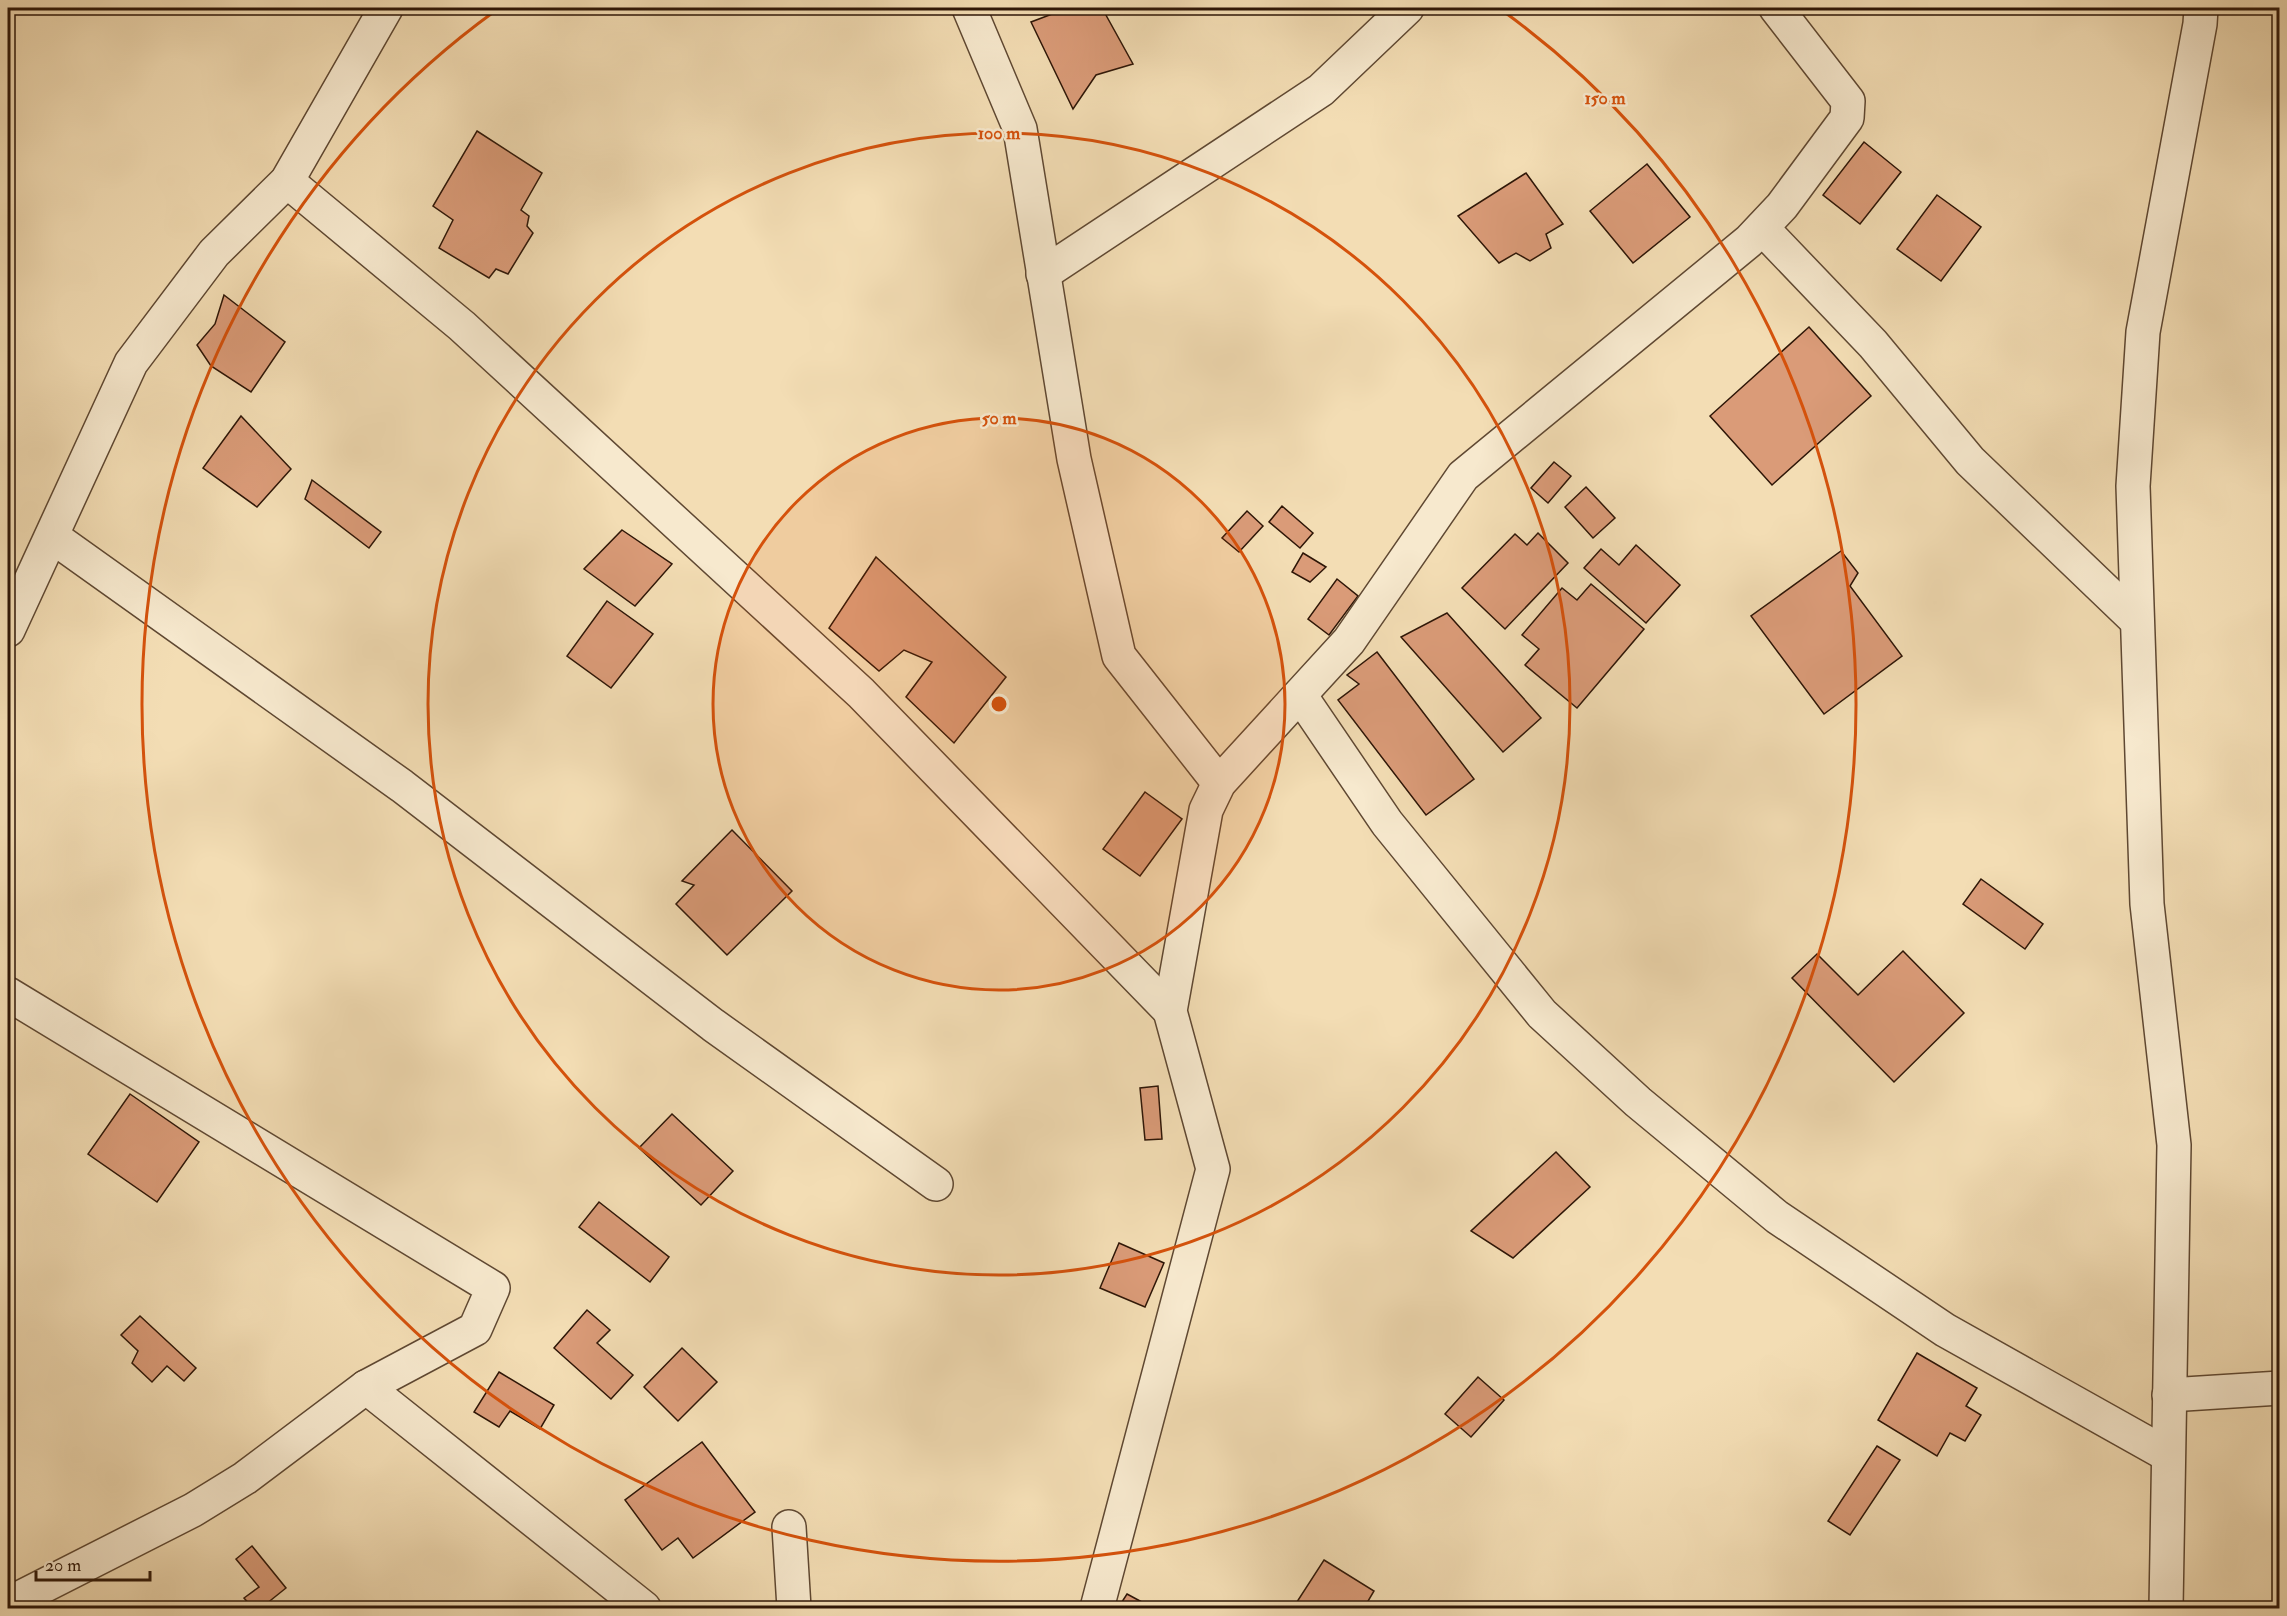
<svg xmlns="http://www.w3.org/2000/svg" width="2287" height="1616" font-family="'IM FELL Double Pica',serif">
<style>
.building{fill:#da9b78;stroke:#2e1607;stroke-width:1.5}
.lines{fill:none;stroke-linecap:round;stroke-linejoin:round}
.minor-casing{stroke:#5f4832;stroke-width:36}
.minor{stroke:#f7e9ce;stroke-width:33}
.ring{fill:none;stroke:#d5520c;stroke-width:3}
.centre{fill:#d5520c;stroke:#f7e9ce;stroke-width:3}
.ring-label{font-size:18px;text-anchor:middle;font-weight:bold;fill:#d5520c;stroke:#f7e9ce;stroke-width:5;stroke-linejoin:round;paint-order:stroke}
</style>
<rect width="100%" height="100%" fill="#f3ddb4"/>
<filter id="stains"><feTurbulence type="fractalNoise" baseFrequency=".00333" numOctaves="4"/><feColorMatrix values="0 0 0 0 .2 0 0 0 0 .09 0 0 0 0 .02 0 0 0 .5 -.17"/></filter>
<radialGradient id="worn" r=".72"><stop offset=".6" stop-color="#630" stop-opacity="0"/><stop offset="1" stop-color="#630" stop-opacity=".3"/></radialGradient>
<g class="building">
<path d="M 1068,8 L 1102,8 L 1133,64 L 1096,75 L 1073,109 L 1031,22 Z"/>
<path d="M 477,131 L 542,173 L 521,210 L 529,216 L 527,226 L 533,233 L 508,274 L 496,269 L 489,278 L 439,248 L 453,220 L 433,206 Z"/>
<path d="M 1864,142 L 1901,172 L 1860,224 L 1823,195 Z"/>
<path d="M 1647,164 L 1690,217 L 1633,263 L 1590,211 Z"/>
<path d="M 1526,173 L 1563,224 L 1546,234 L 1551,248 L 1530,261 L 1516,253 L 1499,263 L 1458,216 Z"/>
<path d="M 1937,195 L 1981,227 L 1941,281 L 1897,249 Z"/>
<path d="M 224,295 L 285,342 L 251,392 L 211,366 L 197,345 L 215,324 Z"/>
<path d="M 1809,327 L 1871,396 L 1772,485 L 1710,416 Z"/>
<path d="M 241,416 L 291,469 L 257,507 L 203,468 Z"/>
<path d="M 1554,462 L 1571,476 L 1548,503 L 1531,488 Z"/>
<path d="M 312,480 L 381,532 L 369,548 L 305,499 Z"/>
<path d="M 1586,487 L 1615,518 L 1593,538 L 1565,507 Z"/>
<path d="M 1282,506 L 1313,533 L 1300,548 L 1269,522 Z"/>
<path d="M 1247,511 L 1263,526 L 1239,552 L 1222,538 Z"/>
<path d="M 622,530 L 672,564 L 635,606 L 584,569 Z"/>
<path d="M 1538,533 L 1568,563 L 1505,629 L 1462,588 L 1515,534 L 1527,545 Z"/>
<path d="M 1636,545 L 1680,585 L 1646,623 L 1584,568 L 1601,549 L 1619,565 Z"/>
<path d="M 1841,551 L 1858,573 L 1850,586 L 1902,656 L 1824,714 L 1751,616 Z"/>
<path d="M 1303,553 L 1326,567 L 1310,582 L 1292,572 Z"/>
<path d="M 876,557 L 1006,677 L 954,743 L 906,697 L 932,662 L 904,650 L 879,671 L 829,628 Z"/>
<path d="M 1337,579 L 1358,596 L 1329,635 L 1308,619 Z"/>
<path d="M 1591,584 L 1644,629 L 1577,708 L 1525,665 L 1539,649 L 1522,635 L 1562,588 L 1577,600 Z"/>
<path d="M 607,601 L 653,634 L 611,688 L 567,656 Z"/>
<path d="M 1447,613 L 1541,718 L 1503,752 L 1401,637 Z"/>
<path d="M 1377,652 L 1474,779 L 1426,815 L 1338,700 L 1359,684 L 1347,675 Z"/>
<path d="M 1145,792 L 1182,819 L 1140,876 L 1103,849 Z"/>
<path d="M 732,830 L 792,891 L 727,955 L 676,904 L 694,885 L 682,881 Z"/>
<path d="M 1981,879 L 2043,924 L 2025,949 L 1963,904 Z"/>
<path d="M 1903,951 L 1964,1013 L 1894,1082 L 1792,978 L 1817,954 L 1858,995 Z"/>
<path d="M 1158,1086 L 1162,1139 L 1145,1140 L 1140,1088 Z"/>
<path d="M 130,1094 L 199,1142 L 157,1202 L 88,1154 Z"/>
<path d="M 672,1114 L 733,1171 L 701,1205 L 639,1148 Z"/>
<path d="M 1556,1152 L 1590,1187 L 1513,1258 L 1471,1231 Z"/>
<path d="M 599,1202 L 669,1257 L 650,1282 L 579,1227 Z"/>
<path d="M 1119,1243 L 1164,1263 L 1145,1307 L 1100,1288 Z"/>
<path d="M 587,1310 L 610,1330 L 597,1343 L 633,1375 L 611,1399 L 554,1348 Z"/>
<path d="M 140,1316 L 196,1368 L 184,1381 L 167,1366 L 152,1382 L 132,1363 L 138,1351 L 121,1335 Z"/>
<path d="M 682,1348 L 717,1382 L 678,1421 L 644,1387 Z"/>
<path d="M 1917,1353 L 1977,1388 L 1966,1406 L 1981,1415 L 1965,1441 L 1950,1433 L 1937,1456 L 1878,1420 Z"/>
<path d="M 499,1372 L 554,1405 L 540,1429 L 510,1411 L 499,1427 L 474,1412 Z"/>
<path d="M 1478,1377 L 1504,1400 L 1471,1437 L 1445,1414 Z"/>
<path d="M 702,1442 L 755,1512 L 693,1558 L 678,1538 L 662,1550 L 625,1500 Z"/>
<path d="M 1877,1446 L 1900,1460 L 1850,1535 L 1828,1521 Z"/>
<path d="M 252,1546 L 286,1588 L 261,1608 L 253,1608 L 244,1598 L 259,1587 L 236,1559 Z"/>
<path d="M 1324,1560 L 1374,1591 L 1364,1608 L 1293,1608 Z"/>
<path d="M 1127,1594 L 1153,1608 L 1118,1608 Z"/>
</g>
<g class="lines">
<g class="minor-casing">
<g id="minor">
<path d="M 969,8 L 1020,129 L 1074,459 L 1119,656 L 1219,783"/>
<path d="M 287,181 L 462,326 L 861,693 L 1170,1011"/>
<path d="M 1762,228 L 1873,344 L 1970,461 L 2137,621"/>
<path d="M 1043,274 L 1321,90 L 1407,8"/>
<path d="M 53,537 L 402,786 L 713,1025 L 936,1184"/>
<path d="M 8,630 L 131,363 L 214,253 L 287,181 L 386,8"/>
<path d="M 1300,695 L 1387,823 L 1542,1014 L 1638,1102 L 1777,1217 L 1945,1330 L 2168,1455"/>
<path d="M 8,994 L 493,1288 L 475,1329 L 366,1387 L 245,1478 L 193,1510 L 8,1604"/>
<path d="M 366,1387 L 644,1608"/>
<path d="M 2169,1395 L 2280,1388"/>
<path d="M 789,1527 L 794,1608"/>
<path d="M 1097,1608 L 1213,1169 L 1170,1011 L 1206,810 L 1219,783 L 1349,641 L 1463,476 L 1749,241 L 1782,206 L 1847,118 L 1848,101 L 1776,8"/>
<path d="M 2166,1608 L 2174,1145 L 2147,904 L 2133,486 L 2143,332 L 2200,24 L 2201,8"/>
</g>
</g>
<use href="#minor" class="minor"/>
</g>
<circle cx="999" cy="704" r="286" fill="#d5520c" fill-opacity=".12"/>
<g class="ring">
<circle cx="999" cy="704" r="286"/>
<circle cx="999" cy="704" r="571"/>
<path d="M1503 11A857 857 0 1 1 495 11"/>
</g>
<circle cx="999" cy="704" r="9" class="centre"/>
<g class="ring-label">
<text x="1605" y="104">150 m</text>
<text x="999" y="139">100 m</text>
<text x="999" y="424">50 m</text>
</g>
<rect width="2287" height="1616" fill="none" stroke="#f3ddb4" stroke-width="30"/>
<rect x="9" y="9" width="2269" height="1598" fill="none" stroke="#2e1607" stroke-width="3"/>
<rect x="15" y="15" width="2257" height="1586" fill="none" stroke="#2e1607" stroke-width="1.5"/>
<path d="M36 1571v9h114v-9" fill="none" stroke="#2e1607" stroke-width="3"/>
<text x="45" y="1571" font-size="18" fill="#2e1607" stroke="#f7e9ce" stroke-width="4.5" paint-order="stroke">20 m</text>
<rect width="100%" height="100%" filter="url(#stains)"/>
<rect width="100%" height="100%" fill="url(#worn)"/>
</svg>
